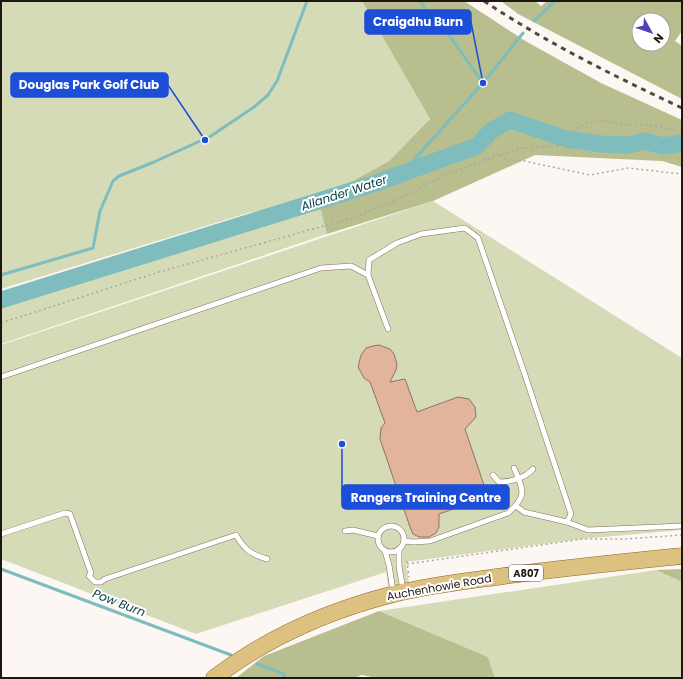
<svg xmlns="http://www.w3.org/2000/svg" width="683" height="679" font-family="Poppins,sans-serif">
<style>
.green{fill:#d6dbb7}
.forest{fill:#b9be8f;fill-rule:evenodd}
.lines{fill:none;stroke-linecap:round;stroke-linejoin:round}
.stream{stroke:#7ebcbe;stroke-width:3}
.river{stroke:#7ebcbe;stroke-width:17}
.building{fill:#e3b49c;stroke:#8e7364}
.lane-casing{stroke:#896d5f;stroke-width:6}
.primary-casing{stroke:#8b6a23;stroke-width:17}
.path{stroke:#ada6a1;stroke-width:1.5;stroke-dasharray:2 3;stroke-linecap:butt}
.lane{stroke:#fff;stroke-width:5}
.primary{stroke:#dcc181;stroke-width:16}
.rail{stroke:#514843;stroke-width:3;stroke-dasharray:5 5;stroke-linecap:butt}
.labels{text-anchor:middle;stroke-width:4;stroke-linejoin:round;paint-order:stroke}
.shield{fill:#fff;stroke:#635b58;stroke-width:1}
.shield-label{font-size:10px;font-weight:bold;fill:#201510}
.street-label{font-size:11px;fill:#201510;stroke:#fff}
.water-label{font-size:12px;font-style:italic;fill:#074345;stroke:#fff}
.leader{fill:none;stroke:#1d4ed8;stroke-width:1.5}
.callout-dot{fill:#1d4ed8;stroke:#fff;stroke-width:1.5}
.callout{fill:#1d4ed8;stroke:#1d4ed8;stroke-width:1.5}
.callout-label{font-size:12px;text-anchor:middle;font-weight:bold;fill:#fff}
</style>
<rect width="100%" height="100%" fill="#fdf7f3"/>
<g class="green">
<path d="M 1,1 L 362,1 L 430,119 L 389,161 L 318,200 L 327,234 L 1,344 L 1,292 L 312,201 L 248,213 L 1,289 Z"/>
<path d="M 433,201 L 682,358 L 682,530 L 581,539 L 406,562 L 409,583 L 388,586 L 386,572 L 196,634 L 1,559 L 1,345 Z"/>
<path d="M 656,570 L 682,582 L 682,678 L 495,678 L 488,657 L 379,611 Z"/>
</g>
<g class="forest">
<path d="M 362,1 L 464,1 L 527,42 L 601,83 L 682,120 L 682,167 L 662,161 L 535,155 L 433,201 L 327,234 L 318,200 L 389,161 L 430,119 Z"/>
<path d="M 501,1 L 535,1 L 541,6 L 547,1 L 682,1 L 682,31 L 675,41 L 682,46 L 682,99 L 518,14 ZM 639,20 L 663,20 L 663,44 L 639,44 Z"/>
<path d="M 682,569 L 682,582 L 656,570 Z"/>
<path d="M 379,611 L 488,657 L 495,678 L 377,678 L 362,675 L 353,678 L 236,678 L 264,656 Z"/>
</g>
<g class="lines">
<g class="stream">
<path d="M 420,1 L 428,14 L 442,25 L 483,83"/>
<path d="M 534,21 L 555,1"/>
<path d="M 402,173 L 483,83 L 523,33"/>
<path d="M 1,275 L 93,248 L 100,211 L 113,181 L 119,176 L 154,162 L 211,136 L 254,107 L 268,95 L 277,81 L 307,1"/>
<path d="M 1,569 L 231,655"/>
<path d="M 257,664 L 284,674 L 285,678"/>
</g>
<path class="river" d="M 1,300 L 376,183 L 477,146 L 491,131 L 510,120 L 566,139 L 601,144 L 628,145 L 645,141 L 663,146 L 682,143"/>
</g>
<path class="building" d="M 379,345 L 390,349 L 394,354 L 397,364 L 396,370 L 390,382 L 405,379 L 417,412 L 458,397 L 469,399 L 475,407 L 476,417 L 465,429 L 488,497 L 439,514 L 439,527 L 436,533 L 429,537 L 419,537 L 413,534 L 410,527 L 380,439 L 381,428 L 385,423 L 370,382 L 364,378 L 358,367 L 361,355 L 366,348 L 373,346 Z"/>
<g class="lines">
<g class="lane-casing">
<g id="lane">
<path d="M 368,275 L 388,329"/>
<path d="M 1,377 L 321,268 L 351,266 L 368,275 L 369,260 L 397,243 L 421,234 L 465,228 L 478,238 L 525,375 L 571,514 L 567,522"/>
<path d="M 493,475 L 499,482 C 511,482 525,478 533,469"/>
<path d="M 516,506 L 524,512 L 567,522 L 588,530 L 682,526"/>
<circle cx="391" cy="539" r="13"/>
<path d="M 345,531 L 353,530 L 378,536"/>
<path d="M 1,534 L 65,513 L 70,514 L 91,573 L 89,576 L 95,582 L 101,582 L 105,579 L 236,535 C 245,550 250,554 267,559"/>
<path d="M 404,541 L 413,542 L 430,541 L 508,513 C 528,496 523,489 514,468"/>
<path d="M 399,549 L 399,566 L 403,590"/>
<path d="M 385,551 L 389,565 L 393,591"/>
</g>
</g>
<g class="primary-casing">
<path id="primary" d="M 214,678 C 267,638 330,610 394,594 C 430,585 467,581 504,576 C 563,568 623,562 682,556"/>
</g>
<g class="path">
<path d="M 500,155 L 508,160 L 524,161 L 590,175 L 628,168 L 682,174"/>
<path d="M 1,323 L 159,272 L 356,217 L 403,197 L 444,175 L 499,155 L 522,148 L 564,145 L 569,134 L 585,124 L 597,120 L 630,125 L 650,125 L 682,132"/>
<path d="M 407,561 L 409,577"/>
<path d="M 407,564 L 583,539 L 625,539 L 682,535"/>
</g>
<use href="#lane" class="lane"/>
<use href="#primary" class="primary"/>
<path class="rail" d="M 484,1 C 547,43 614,76 682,108"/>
</g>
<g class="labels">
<rect class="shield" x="509" y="565" width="34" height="16" rx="3"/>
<g class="shield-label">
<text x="526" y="577">A807</text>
</g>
<g class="street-label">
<text transform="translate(439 587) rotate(-10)" y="4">Auchenhowie Road</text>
</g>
<g class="water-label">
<text transform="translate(344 193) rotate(-18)" y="4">Allander Water</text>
<text transform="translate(119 603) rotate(21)" y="4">Pow Burn</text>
</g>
</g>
<path class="leader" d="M483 83L471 22M205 140L168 85M342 444L342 497"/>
<g class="callout-dot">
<circle cx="483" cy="83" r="4"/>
<circle cx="205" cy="140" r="4"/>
<circle cx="342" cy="444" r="4"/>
</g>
<g class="callout">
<rect x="365" y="10" width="106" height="24" rx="4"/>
<rect x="11" y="73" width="157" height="24" rx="4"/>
<rect x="342" y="485" width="167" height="24" rx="4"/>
</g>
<g class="callout-label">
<text x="418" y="26">Craigdhu Burn</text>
<text x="89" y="89">Douglas Park Golf Club</text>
<text x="426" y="502">Rangers Training Centre</text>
</g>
<rect width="683" height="679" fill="none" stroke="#201510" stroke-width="4"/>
<g transform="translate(651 32) rotate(130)"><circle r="19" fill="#ffffff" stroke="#a6a19f"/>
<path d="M0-3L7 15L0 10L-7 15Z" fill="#5340b8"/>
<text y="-6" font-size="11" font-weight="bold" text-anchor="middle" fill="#201510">N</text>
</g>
</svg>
